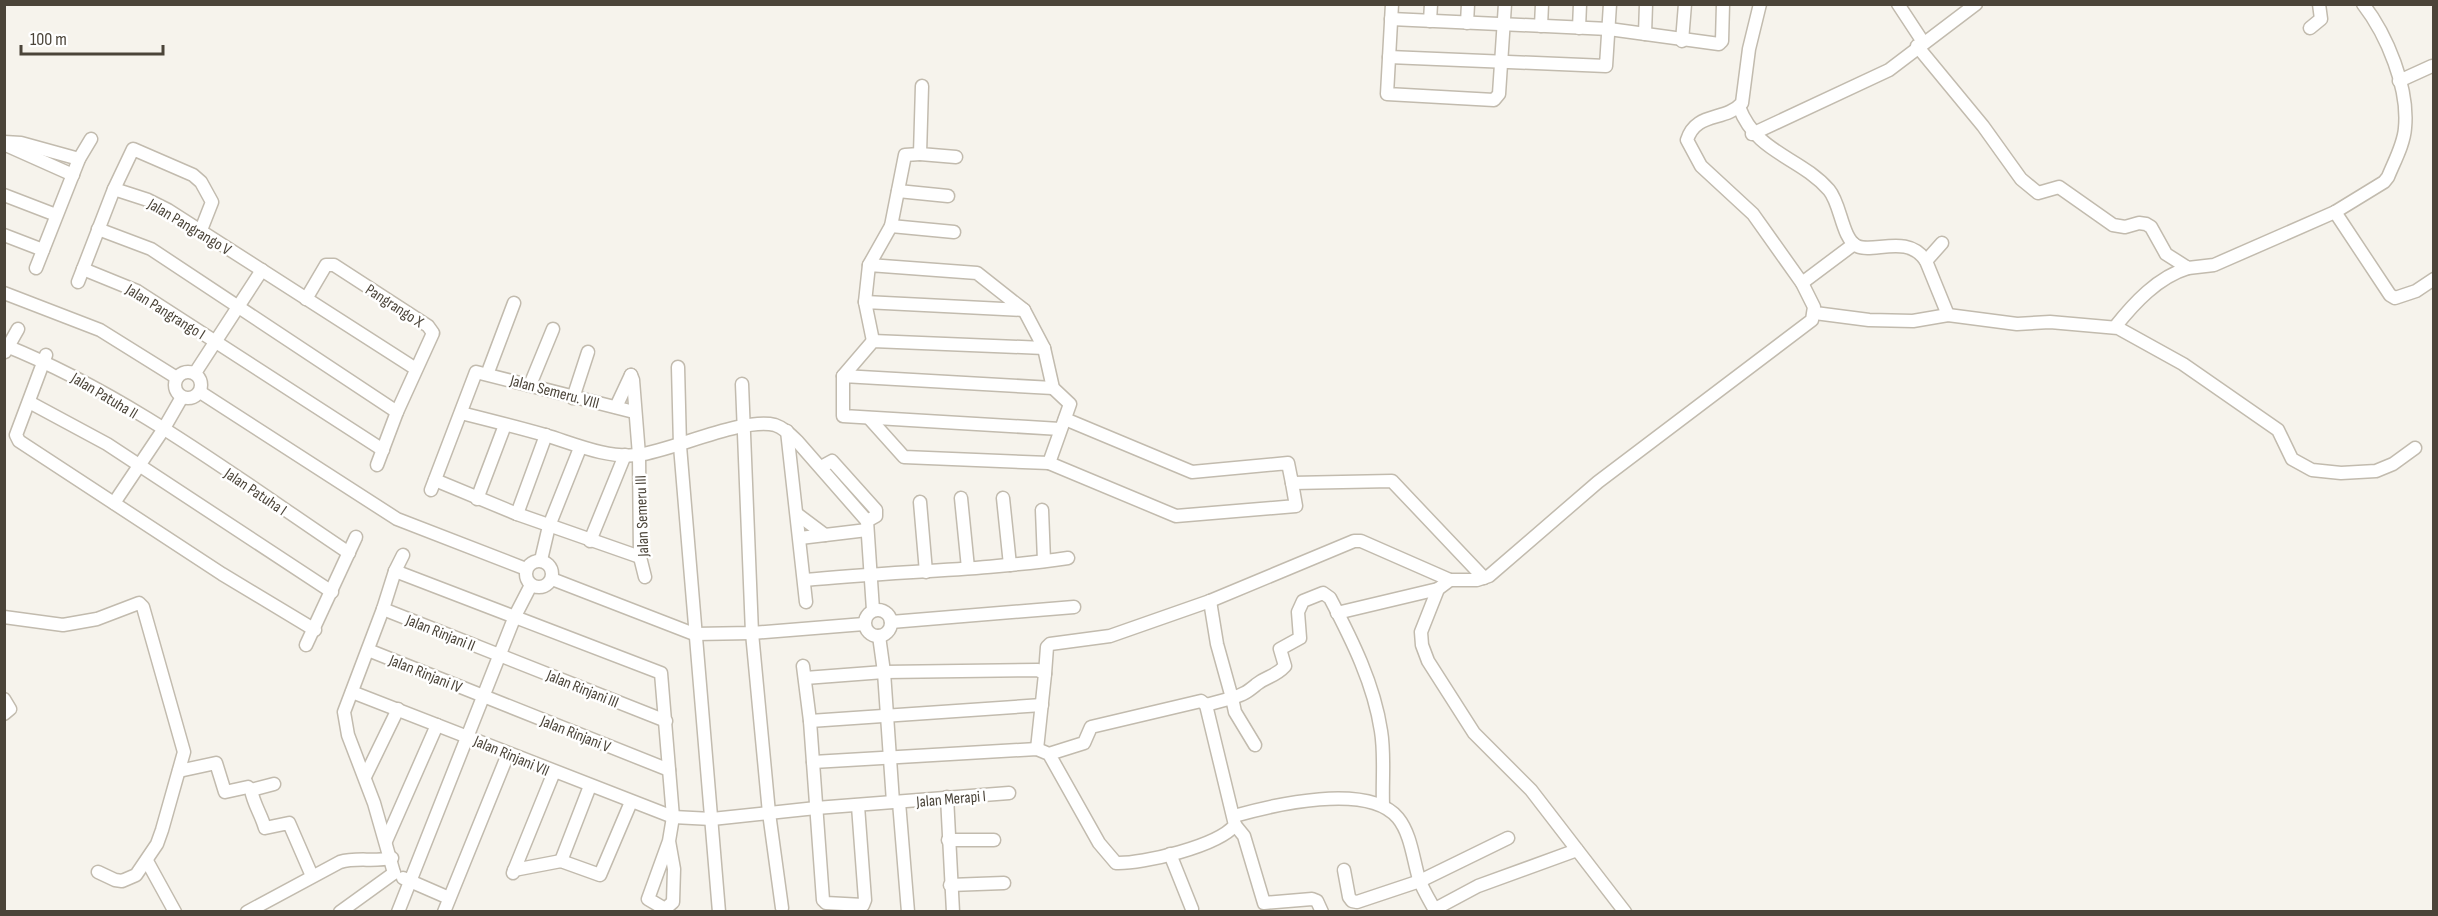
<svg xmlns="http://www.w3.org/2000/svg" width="2438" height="916" font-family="'Sofia Sans Condensed',sans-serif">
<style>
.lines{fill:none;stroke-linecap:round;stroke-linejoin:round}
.minor-casing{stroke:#c2bbae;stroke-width:15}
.minor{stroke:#fff;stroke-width:12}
.labels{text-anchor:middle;stroke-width:5;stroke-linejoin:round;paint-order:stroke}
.street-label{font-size:16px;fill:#4b4439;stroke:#fff}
</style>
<rect width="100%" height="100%" fill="#f6f3ec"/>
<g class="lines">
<g class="minor-casing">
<g id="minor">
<path d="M 1392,4 L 1387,94 L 1494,100 L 1499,94 L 1505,4"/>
<path d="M 1898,4 L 1923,42"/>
<path d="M 1391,19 L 1609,29 L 1719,44 L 1722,41 L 1723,4"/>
<path d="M 1430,21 L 1431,4"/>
<path d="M 1467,23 L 1468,4"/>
<path d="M 1541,26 L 1542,4"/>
<path d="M 1579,28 L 1580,4"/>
<path d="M 2310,28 L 2321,19 L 2319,4"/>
<path d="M 1645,34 L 1646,4"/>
<path d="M 1682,41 L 1685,4"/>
<path d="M 1917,46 L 1983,126 L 2021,179 L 2038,193 L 2059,187 L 2113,225 L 2125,227 L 2139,223 L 2146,224 L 2151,227 L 2166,254 L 2188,268 L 2214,265 L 2335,212 L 2384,182 L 2388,177 C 2394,162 2404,144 2405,128 C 2409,88 2387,35 2363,4"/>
<path d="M 1389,57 L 1606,66 L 1610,4"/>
<path d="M 2399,81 L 2432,66"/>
<path d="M 922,86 L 920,154 L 956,157"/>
<path d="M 1739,107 C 1757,154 1799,156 1829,190 C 1841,204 1842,239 1857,246 C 1873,254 1908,233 1926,261"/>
<path d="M 1752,134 L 1889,70 L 1976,4"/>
<path d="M 4,142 L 21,143 L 79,159"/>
<path d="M 8,146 L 73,175"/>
<path d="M 114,189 L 148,200 L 168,210 L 416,369"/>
<path d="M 898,191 L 948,196"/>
<path d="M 4,195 L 56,215"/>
<path d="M 2335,212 L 2390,295 L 2395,298 L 2416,291 L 2434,279"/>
<path d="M 891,226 L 954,232"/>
<path d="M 98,229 L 151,249 L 397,412"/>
<path d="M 4,235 L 43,250"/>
<path d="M 1942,243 L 1926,261 L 1948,315"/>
<path d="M 869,265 L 891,226 L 905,155 L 920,154"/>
<path d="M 36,268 L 79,159 L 91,139"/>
<path d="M 83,269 L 137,291 L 383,450"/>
<path d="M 78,282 L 114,189 L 133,149 L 193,175 L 201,182 L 212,202 L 201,230"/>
<path d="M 1802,283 L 1854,244"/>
<path d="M 4,293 L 100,330 L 177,378"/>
<path d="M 306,299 L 326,265 L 334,265 L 428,326 L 433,333 L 397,412 L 377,465"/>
<path d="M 865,302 L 869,265 L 977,273 L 1024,310 L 1044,348 L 1053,388 L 1070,404 L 1049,463 L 1176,516 L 1296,506 L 1292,483"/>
<path d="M 1815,313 L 1869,320 L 1913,321 L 1948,315 L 2017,324 L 2050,322 L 2118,328 L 2183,364 L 2278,430 L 2292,459 L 2312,470 L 2341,473 L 2376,471 L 2393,464 L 2415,448"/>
<path d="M 2115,327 C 2134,303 2158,277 2188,268"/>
<path d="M 873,341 L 865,302 L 1024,310"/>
<path d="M 4,345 C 129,395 238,479 349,553"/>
<path d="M 5,352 L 18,329"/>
<path d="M 46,355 L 16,435 L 19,441 L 222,574 L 315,630"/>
<path d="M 678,367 L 680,446 L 719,912"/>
<circle cx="188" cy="385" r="13"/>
<path d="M 488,372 L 514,303"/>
<path d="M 195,373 L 262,270"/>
<path d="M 631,375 L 633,380 L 639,455 L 640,557 L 645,577"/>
<path d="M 843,376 L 873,341 L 1044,348"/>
<path d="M 742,384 L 752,633 L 769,813 L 782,908"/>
<path d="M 530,385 L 553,329"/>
<path d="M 1053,388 L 843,376 L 843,416 L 1060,429"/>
<path d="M 200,392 L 397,519 L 526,569"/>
<path d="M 573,398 L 588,352"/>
<path d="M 29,402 L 107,444 L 332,592"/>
<path d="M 616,407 L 631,375"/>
<path d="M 461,413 C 489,420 517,427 545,435 C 575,444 605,458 638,455 C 674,450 743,417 775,425 C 784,428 791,435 797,441 L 867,521 L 873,610"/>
<path d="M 869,418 L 904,457 L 1049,463"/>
<path d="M 1065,419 L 1192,472 L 1288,463 L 1292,483 L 1392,481 L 1484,578"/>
<path d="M 787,431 L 806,602"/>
<path d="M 821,467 L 832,461 L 876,510 L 876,516 L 867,521"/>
<path d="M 435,480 L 517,514 L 640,557"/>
<path d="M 431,490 L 476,372 L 634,412"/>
<path d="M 961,498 L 968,568"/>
<path d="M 1003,498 L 1010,565"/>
<path d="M 477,499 L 505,425"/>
<path d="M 920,502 L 926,572"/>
<path d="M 114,503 L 163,430 L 182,397"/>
<path d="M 1042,510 L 1044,561"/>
<path d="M 517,514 L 546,435"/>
<path d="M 797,514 L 825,535"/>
<path d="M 800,538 L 867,530"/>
<path d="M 590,541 L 625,455"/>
<path d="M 541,560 L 549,526 L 580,448"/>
<circle cx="539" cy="574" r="13"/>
<path d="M 395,571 L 661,673 L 673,817 L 669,841 L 648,899 L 665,909 L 673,902 L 674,869 L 669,841"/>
<path d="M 552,579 L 694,634 L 752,633 L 864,624"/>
<path d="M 805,580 C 892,571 980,571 1068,558"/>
<path d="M 1210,601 L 1217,644 L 1232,698 C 1245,694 1247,692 1257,684 C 1267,676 1275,677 1285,666 L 1280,649 L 1300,638 L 1298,612 L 1303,601 L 1323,593 L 1330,598 C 1352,640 1374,684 1381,731 C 1385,755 1382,780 1383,805"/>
<path d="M 383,609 L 666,721"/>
<circle cx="878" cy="623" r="13"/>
<path d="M 1337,613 L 1438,589"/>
<path d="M 4,617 L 63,625 L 97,619 L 139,603 L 143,607 L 184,752 L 162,830 L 157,844 L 136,875 L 122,881 L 115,880 L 98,872"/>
<path d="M 891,622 L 1074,607"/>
<path d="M 879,636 L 884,672 L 893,802"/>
<path d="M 306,645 L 356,537"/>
<path d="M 368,650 L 669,770"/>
<path d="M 803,666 L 810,721 L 823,900 L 826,903 L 863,905 L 865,900 L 858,806"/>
<path d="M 1045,674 L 1047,647 L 1050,644 L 1110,636 L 1210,601 L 1354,541 L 1361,541 L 1450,580"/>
<path d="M 805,678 L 884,672 L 1038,670 L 1045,674 L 1037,749"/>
<path d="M 352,692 L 673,817 L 712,819 L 816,808 L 1009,793"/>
<path d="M 4,699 L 10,709 L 4,714"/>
<path d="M 1206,705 L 1232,698 L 1235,712 L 1255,745"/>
<path d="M 810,721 L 1042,705"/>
<path d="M 813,762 L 1037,749 L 1049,754 L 1099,843 L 1116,863 C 1143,864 1218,846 1235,825 L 1206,705 L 1201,701 L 1091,727 L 1084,743 L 1049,754"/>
<path d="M 179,771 L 216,763 L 225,792 L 248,787 L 251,790 L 274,784"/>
<path d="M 365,777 L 398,709"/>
<path d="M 251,790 C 254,805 261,814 265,828 L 289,823 L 312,876"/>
<path d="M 947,797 L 953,912"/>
<path d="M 899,802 L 908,912"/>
<path d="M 1234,816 C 1273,805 1368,782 1398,818 C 1411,834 1413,859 1419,879 C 1423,890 1430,901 1436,912"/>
<path d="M 1235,825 L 1244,836 L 1264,903 L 1312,899 L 1317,901 L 1322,912"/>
<path d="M 948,840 L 994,840"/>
<path d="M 386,841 L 437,725"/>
<path d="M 1170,854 L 1192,909"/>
<path d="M 147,861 L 175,912"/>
<path d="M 561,861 L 590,786"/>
<path d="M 514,870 L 561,861 L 600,875 L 631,802"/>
<path d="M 1344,870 L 1349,897 L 1352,901 L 1357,902 L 1420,881 L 1508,838"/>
<path d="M 394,873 L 374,803 L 348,735 L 344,712 L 383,609 L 395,571 L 403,555"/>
<path d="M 513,873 L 554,772"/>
<path d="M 403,878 L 449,898"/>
<path d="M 950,885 L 1004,883"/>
<path d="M 1435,909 L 1478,886 L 1577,850"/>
<path d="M 247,912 L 340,862 C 356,857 374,862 392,858"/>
<path d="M 340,912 L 394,873"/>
<path d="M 398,912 L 515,616 L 531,585"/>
<path d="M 444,912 L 508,754"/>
<path d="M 1625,912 L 1531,790 L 1474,733 L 1428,661 L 1422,645 L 1421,632 L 1438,589 L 1450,580 L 1477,580 L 1489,576 L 1598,482 L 1812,320 L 1814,307 L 1802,283 L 1753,214 L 1701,166 L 1687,140 C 1696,111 1725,122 1742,103 L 1749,49 L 1760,4"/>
</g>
</g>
<use href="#minor" class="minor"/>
</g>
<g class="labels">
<g class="street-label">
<text transform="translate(190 226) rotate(31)" y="6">Jalan Pangrango V</text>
<text transform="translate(395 305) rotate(33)" y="6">Pangrango X</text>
<text transform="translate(166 311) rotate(32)" y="6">Jalan Pangrango I</text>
<text transform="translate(555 391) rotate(15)" y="6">Jalan Semeru. VIII</text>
<text transform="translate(105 395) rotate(31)" y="6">Jalan Patuha II</text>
<text transform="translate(256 491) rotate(34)" y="6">Jalan Patuha I</text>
<text transform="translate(641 516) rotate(-92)" y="6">Jalan Semeru III</text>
<text transform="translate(441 632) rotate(22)" y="6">Jalan Rinjani II</text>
<text transform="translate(426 673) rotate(22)" y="6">Jalan Rinjani IV</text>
<text transform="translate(583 688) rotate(22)" y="6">Jalan Rinjani III</text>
<text transform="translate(576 733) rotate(22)" y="6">Jalan Rinjani V</text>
<text transform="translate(512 755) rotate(23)" y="6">Jalan Rinjani VII</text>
<text transform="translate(951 798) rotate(-5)" y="6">Jalan Merapi I</text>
</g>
</g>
<rect width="2438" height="916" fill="none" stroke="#4b4439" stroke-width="12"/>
<path d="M21 45v9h142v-9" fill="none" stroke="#4b4439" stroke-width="3"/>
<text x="30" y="45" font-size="18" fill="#4b4439" stroke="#ffffff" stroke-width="4.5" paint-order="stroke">100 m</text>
</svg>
